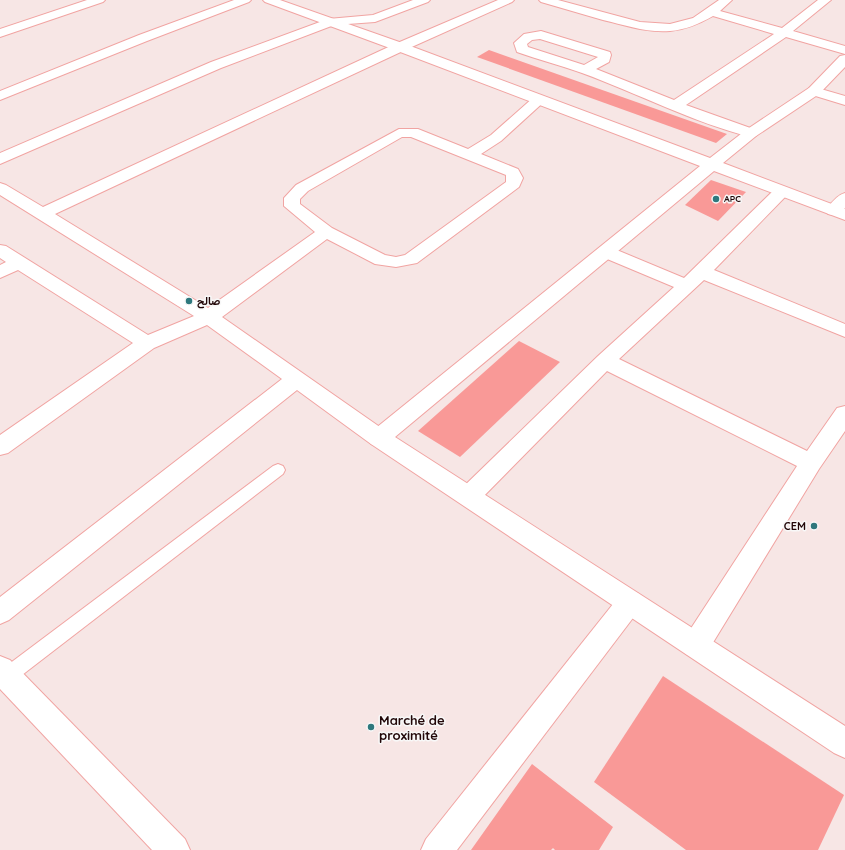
<svg xmlns="http://www.w3.org/2000/svg" width="845" height="850" font-family="Quicksand,Vazirmatn,sans-serif">
<style>
.building{fill:#f99997}
.lines{fill:none;stroke-linecap:round;stroke-linejoin:round}
.lane-casing{stroke:#f1a4a2;stroke-width:2}
.street-casing{stroke:#f1a4a2;stroke-width:2}
.secondary-casing{stroke:#f1a4a2;stroke-width:2}
.lane{fill:#fff;fill-rule:evenodd}
.street{fill:#fff;fill-rule:evenodd}
.secondary{fill:#fff;fill-rule:evenodd}
.poi-dot{fill:#2e787d;stroke:#f8f8f8;stroke-width:1.5}
.labels{text-anchor:middle;stroke-width:3;stroke-linejoin:round;paint-order:stroke}
.far-poi-label{font-size:9px;font-weight:bold;fill:#220708;stroke:#f8f8f8;text-anchor:start}
.poi-label{font-size:11px;font-weight:bold;fill:#220708;stroke:#f8f8f8;text-anchor:start}
.near-poi-label{font-size:13px;font-weight:bold;fill:#220708;stroke:#f8f8f8;text-anchor:start}
</style>
<rect width="100%" height="100%" fill="#f7e6e5"/>
<g class="building">
<path d="M 489,50 L 727,134 L 716,143 L 477,57 Z"/>
<path d="M 711,180 L 746,192 L 718,221 L 685,205 Z"/>
<path d="M 519,341 L 560,362 L 460,457 L 418,431 Z"/>
<path d="M 663,676 L 844,795 L 818,850 L 686,850 L 594,782 Z"/>
<path d="M 532,764 L 613,827 L 599,850 L 555,850 L 553,848 L 551,850 L 471,850 Z"/>
</g>
<g class="lines">
<g class="lane-casing">
<path id="lane" d="M 278,464 L 283,466 L 285,470 L 283,474 L 13,682 L 7,684 L 1,682 L 1,670 L 273,466 Z"/>
</g>
<g class="street-casing">
<g id="street">
<path d="M 87,0 L 105,0 L 103,2 L 0,37 L 0,29 Z"/>
<path d="M 413,0 L 430,0 L 428,2 L 375,22 L 334,25 L 221,68 L 0,164 L 0,153 L 211,62 L 328,19 L 373,15 Z"/>
<path d="M 498,0 L 514,0 L 512,2 L 405,50 L 55,214 L 208,308 L 315,232 L 284,206 L 284,198 L 296,185 L 399,129 L 418,129 L 468,149 L 491,135 L 534,97 L 544,97 L 546,100 L 501,141 L 481,154 L 518,169 L 523,178 L 519,187 L 417,263 L 396,267 L 375,264 L 327,239 L 222,317 L 387,432 L 390,438 L 387,444 L 379,446 L 371,444 L 297,390 L 9,620 L 0,624 L 0,597 L 282,379 L 207,325 L 154,348 L 8,453 L 0,455 L 0,435 L 133,343 L 18,270 L 0,278 L 0,265 L 6,262 L 0,258 L 0,245 L 6,246 L 148,335 L 194,316 L 0,195 L 0,183 L 6,185 L 43,207 L 395,44 ZM 402,137 L 411,137 L 506,175 L 506,182 L 405,255 L 396,257 L 385,255 L 332,228 L 300,204 L 300,199 L 308,191 Z"/>
<path d="M 539,0 L 558,0 L 640,22 L 670,24 L 693,18 L 719,0 L 732,0 L 720,11 L 782,28 L 818,0 L 831,0 L 793,31 L 845,46 L 845,54 L 786,37 L 686,105 L 756,130 L 758,133 L 756,136 L 751,137 C 694,123 637,93 582,73 C 560,65 539,60 517,52 L 514,43 L 524,34 L 541,31 L 610,52 L 611,55 L 609,62 L 596,69 L 674,100 L 774,34 L 713,16 C 699,24 685,30 670,31 C 647,33 625,25 603,20 C 582,14 562,8 541,2 ZM 540,39 L 598,57 L 584,65 L 528,47 L 527,44 L 532,40 Z"/>
<path d="M 814,87 L 845,96 L 845,105 L 809,94 L 807,91 L 809,88 Z"/>
<path d="M 781,187 L 787,189 L 789,192 L 787,195 L 714,270 L 845,324 L 845,337 L 704,280 L 619,359 L 807,451 L 837,408 L 845,406 L 845,431 L 819,469 L 706,654 L 696,657 L 686,654 L 682,645 L 686,636 L 797,466 L 607,371 L 477,503 L 469,505 L 461,503 L 457,496 L 461,489 L 598,356 L 674,287 L 600,256 L 597,252 L 600,248 L 606,247 L 612,248 L 684,278 L 775,189 Z"/>
<path d="M 845,193 L 845,208 C 840,214 836,216 828,214 L 826,210 C 831,203 837,195 845,193 Z"/>
<path d="M 630,590 L 639,594 L 643,602 L 639,610 L 457,850 L 421,850 L 426,839 L 621,594 Z"/>
<path d="M 0,656 L 10,660 L 185,839 L 190,850 L 152,850 L 0,689 Z"/>
</g>
</g>
<g class="secondary-casing">
<g id="secondary">
<path d="M 234,0 L 251,0 L 249,2 L 147,41 L 0,100 L 0,91 L 139,35 Z"/>
<path d="M 263,0 L 280,0 L 405,44 L 710,158 L 746,130 L 809,88 L 840,56 L 845,55 L 845,67 L 819,94 L 756,136 L 723,163 L 845,209 L 845,220 L 714,171 L 395,437 L 845,726 L 845,758 L 834,753 L 371,444 L 368,438 L 371,432 L 700,166 L 395,50 L 265,2 Z"/>
</g>
</g>
<use href="#lane" class="lane"/>
<use href="#street" class="street"/>
<use href="#secondary" class="secondary"/>
</g>
<g class="poi-dot">
<circle cx="716" cy="199" r="4"/>
<circle cx="189" cy="301" r="4"/>
<circle cx="814" cy="526" r="4"/>
<circle cx="371" cy="727" r="4"/>
</g>
<g class="labels">
<g class="far-poi-label">
<text x="724" y="202">APC</text>
</g>
<g class="poi-label">
<text x="197" y="305">صالح</text>
<text x="806" y="530" text-anchor="end">CEM</text>
</g>
<g class="near-poi-label">
<text x="379" y="725">Marché de<tspan x="379" dy="15">proximité</tspan></text>
</g>
</g>
</svg>
